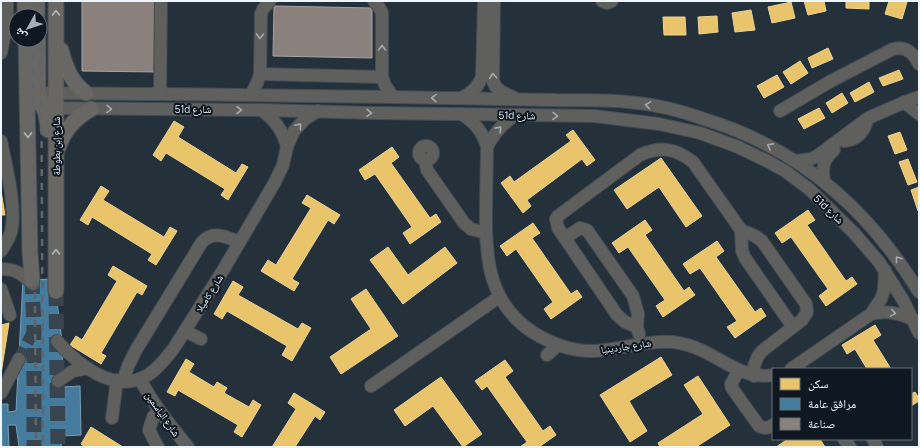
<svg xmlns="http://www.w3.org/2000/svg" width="920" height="448" font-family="Manrope,'Noto Naskh Arabic',sans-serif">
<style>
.homes{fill:#e9c46a;stroke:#ead396}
.public{fill:#457b9d;stroke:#78a0ba}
.industry{fill:#8a817c;stroke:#a8a4a3}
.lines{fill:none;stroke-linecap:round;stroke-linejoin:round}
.minor-tunnel{stroke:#38454e;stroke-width:12;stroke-dasharray:12 6;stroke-linecap:butt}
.major-tunnel{stroke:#38454e;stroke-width:15;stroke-dasharray:15 8;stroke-linecap:butt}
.minor-casing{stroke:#424c54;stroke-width:14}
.major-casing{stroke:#424c54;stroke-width:17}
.minor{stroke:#5f5f5e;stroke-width:12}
.major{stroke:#686764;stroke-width:15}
.rail{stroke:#616568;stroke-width:2.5;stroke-dasharray:7 7;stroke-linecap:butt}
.oneway{stroke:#b2b6b8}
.oneway2{stroke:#a6aaae}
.labels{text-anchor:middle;stroke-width:4;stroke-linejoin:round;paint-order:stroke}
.street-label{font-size:10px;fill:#eef6fd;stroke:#0f1821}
</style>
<rect width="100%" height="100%" fill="#24313a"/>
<g class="homes">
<path d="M 804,1 L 824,1 L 826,11 L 808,15 Z"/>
<path d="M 846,1 L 869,1 L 869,9 L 846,8 Z"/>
<path d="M 889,1 L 907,2 L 902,19 L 885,14 Z"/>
<path d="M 791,2 L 795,18 L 772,23 L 768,7 Z"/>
<path d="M 751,10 L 755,30 L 735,32 L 732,13 Z"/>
<path d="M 717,16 L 718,32 L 699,34 L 698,17 Z"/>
<path d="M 663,17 L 685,17 L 686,35 L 664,35 Z"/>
<path d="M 828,48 L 833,59 L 812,68 L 808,58 Z"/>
<path d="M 800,61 L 808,73 L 791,84 L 783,72 Z"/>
<path d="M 899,70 L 903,79 L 883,86 L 879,78 Z"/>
<path d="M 777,75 L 784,87 L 764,98 L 757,86 Z"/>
<path d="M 869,82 L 874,92 L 855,102 L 850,93 Z"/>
<path d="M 842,93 L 848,103 L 832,113 L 826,103 Z"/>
<path d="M 819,108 L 825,118 L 804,129 L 798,119 Z"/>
<path d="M 174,121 L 184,127 L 178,137 L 236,173 L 242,164 L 248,167 L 228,200 L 221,195 L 225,189 L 166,153 L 161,161 L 153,155 Z"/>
<path d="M 573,130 L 595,160 L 587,166 L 582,159 L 527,200 L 531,206 L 523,213 L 501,183 L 510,176 L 514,182 L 571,141 L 566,135 Z"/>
<path d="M 900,132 L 907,150 L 895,154 L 888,136 Z"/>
<path d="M 392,147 L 399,157 L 391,163 L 430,218 L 436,214 L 441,222 L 410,244 L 403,233 L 412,227 L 375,174 L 365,180 L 359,170 Z"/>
<path d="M 661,158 L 702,216 L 686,227 L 659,187 L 627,209 L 614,190 Z"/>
<path d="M 908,159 L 917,182 L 908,185 L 899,162 Z"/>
<path d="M 101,186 L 109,191 L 103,200 L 164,237 L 170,227 L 177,231 L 156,265 L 148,260 L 152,254 L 92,217 L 88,225 L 80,220 Z"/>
<path d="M 919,187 L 919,210 L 918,211 L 911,190 Z"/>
<path d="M 1,191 L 5,215 L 1,215 Z"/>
<path d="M 307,195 L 340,215 L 334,224 L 328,220 L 292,279 L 299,283 L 294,291 L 261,271 L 268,260 L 276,265 L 311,208 L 302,203 Z"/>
<path d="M 808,210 L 815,220 L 807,225 L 846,281 L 852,277 L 857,284 L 826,306 L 819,296 L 828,289 L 791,237 L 782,243 L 775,233 Z"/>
<path d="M 645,220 L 652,230 L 645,235 L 684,291 L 689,287 L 695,295 L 663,317 L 656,306 L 665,300 L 628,247 L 619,253 L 612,243 Z"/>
<path d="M 533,223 L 540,233 L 532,238 L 571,294 L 577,290 L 582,297 L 551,319 L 544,309 L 553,302 L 516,249 L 507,256 L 500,246 Z"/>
<path d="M 717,241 L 724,251 L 716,257 L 755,312 L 761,308 L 766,316 L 735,338 L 727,327 L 737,321 L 700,268 L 690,274 L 683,264 Z"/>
<path d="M 388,247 L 408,275 L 445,247 L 457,263 L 403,304 L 370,260 Z"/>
<path d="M 113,266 L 147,286 L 142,295 L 137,292 L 101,353 L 106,356 L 101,364 L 70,345 L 76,336 L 82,340 L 117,281 L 108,275 Z"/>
<path d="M 233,281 L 243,287 L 238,295 L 298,329 L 302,323 L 311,328 L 292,361 L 282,355 L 287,346 L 227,311 L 222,319 L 214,314 Z"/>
<path d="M 366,289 L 398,336 L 341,374 L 330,357 L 371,329 L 351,299 Z"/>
<path d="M 9,323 L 3,361 L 1,374 L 1,325 Z"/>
<path d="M 875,325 L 881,335 L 873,340 L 891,369 L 867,369 L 855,349 L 847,354 L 842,345 Z"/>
<path d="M 661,357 L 672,375 L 629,401 L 647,431 L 630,442 L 600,395 Z"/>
<path d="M 186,359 L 194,364 L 189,372 L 214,387 L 217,382 L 227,388 L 224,393 L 249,407 L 253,400 L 261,405 L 242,437 L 234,432 L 238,425 L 178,390 L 175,396 L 167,392 Z"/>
<path d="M 505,360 L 513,371 L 505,377 L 543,431 L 550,426 L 556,435 L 539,447 L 520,447 L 527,442 L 487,386 L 482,390 L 475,381 Z"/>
<path d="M 698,376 L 730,425 L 696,447 L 660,447 L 658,443 L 703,414 L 684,385 Z"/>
<path d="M 441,377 L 482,434 L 463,447 L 433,406 L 405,426 L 394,410 Z"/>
<path d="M 915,392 L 919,398 L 919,401 L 911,406 L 911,394 Z"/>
<path d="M 294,393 L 325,412 L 320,420 L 315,416 L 295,447 L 272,447 L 296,409 L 288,403 Z"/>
<path d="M 91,427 L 123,447 L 85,447 L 81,444 Z"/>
<path d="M 788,439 L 820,439 L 825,447 L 776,447 Z"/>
</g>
<path class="public" d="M 54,279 L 62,341 L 63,387 L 80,386 L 81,435 L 62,436 L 61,447 L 19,447 L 16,425 L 8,425 L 9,447 L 2,447 L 1,404 L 8,404 L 8,412 L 16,411 L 23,280 Z"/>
<g class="industry">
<path d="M 82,1 L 158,1 L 158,72 L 82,71 Z"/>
<path d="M 274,6 L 372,8 L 372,58 L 273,56 Z"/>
</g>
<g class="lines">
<path class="minor-tunnel" d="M 19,359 L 34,330"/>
<g class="major-tunnel">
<path d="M 32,279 L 34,330 L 34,447"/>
<path d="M 56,291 L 58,447"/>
</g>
<g class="minor-casing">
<g id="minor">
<path d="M 374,1 L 379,7 L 382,13 L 382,77 L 385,85 L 393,97"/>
<path d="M 494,1 L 493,81 C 496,91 504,93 513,97"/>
<path d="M 602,1 L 607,3 L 612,1"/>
<path d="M 1,53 L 7,22 L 7,1"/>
<path d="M 260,74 L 382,77"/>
<path d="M 30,93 C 151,94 271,95 392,97 C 446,98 501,99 555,100 C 579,101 604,99 628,102 C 655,104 682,111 707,120 C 800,149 869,210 919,292"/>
<path d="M 160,94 L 161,1"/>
<path d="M 251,95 L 257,83 L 260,74 L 261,14 L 263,9 L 270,1"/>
<path d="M 461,98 C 472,93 477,88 482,77 L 484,1"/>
<path d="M 904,102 L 919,114"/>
<path d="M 49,108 L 261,110 L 375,113 L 594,116 L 659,124 L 700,133 L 738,147 L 767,161 L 785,171 L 809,189 L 854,233 L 879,262 L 903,300 L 919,333"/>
<path d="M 261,110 C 275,119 283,131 287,147"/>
<path d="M 780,111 L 831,81 L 893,49 C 907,46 913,53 919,64"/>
<path d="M 461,114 C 475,122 483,132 487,147 C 487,167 486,188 486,208 C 485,257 488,304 534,333 C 552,344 570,351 591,351 C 618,351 644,340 672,342 C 683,343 693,346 703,351 C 726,362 747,380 773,375"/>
<path d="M 1,141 C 6,166 17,208 11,232 C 9,239 5,245 1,251"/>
<path d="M 844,141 C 855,140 862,135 866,124"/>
<circle cx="426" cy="153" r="7"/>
<path d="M 487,147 C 494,133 503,123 516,115"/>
<path d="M 425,161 L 427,170 L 464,223 L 471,229 L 486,233"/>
<path d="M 796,161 L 811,159 L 817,156 L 868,118 C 885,111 901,103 919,97"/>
<path d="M 824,181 C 822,168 823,159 834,150"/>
<path d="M 741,230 L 755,236 L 762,241 L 806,304 L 807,312 L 802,320 L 762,351 L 758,356 L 754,366 L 754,376"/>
<path d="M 565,238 L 580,228 L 587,230 L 633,296 L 638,314 L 637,327 L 639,334"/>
<path d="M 1,269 C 17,269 21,274 33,284"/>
<path d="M 1,289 L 10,315"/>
<path d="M 871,314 C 887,310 899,313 914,320"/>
<path d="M 637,327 L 625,322 L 617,315 L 558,228 L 556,219 L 558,216 L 640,155 C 661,146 675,148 693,162 L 741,230 L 742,251 L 745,258 L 793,327"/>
<path d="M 185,331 L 201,339"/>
<path d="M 57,341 C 78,365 115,395 148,375 C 159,368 167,357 174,348 L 225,267 L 275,182 L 283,165 L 287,147 L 294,131 L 305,119 L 318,111"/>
<path d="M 547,355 L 557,346"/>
<path d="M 791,369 L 871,314 L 881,299 L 884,290 L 885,270"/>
<path d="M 739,370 L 731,384 L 732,388 L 759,426 C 765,429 768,428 773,425"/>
<path d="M 140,379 C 153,404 170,425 188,447"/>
<path d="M 58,381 L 73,371 L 88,368"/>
<path d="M 123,381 L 128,366 L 136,350 L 202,242 C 213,230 227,237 239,242"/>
<path d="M 371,386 L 499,297"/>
<path d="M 1,393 L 19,359"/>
<path d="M 112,418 L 117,380"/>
<path d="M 844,439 L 850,447"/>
<path d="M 873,439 L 877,447"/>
<path d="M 158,447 L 156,444 L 149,430 L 153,417 L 159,410"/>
</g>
</g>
<g class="major-casing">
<g id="major">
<path d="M 25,1 L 25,16"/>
<path d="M 37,1 L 37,16"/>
<path d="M 56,1 L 56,291"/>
<path d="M 26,40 L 30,253 L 32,279"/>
<path d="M 38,40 L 38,93 L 41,100 L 46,104"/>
<path d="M 61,50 C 66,68 71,82 86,93"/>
<path d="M 27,93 C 44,102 47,112 48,130"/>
<path d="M 58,148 C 64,130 75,118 91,109"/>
</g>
</g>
<use href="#minor" class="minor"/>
<use href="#major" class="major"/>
<g class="rail">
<path d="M 33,1 L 33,16"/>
<path d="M 41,1 L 43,447"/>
<path d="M 33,40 L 36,447"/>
</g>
</g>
<defs><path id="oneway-chevron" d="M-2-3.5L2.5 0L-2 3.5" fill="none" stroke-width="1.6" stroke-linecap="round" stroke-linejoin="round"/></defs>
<g class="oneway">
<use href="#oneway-chevron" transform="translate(56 13) rotate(-91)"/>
<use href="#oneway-chevron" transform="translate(28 135) rotate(89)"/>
<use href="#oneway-chevron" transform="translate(56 252) rotate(-90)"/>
</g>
<g class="oneway2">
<use href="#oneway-chevron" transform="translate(260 36) rotate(91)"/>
<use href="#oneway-chevron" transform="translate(382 48) rotate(-90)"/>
<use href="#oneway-chevron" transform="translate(493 76) rotate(-95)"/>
<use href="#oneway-chevron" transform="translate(434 98) rotate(-179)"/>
<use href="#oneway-chevron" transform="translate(648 105) rotate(-171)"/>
<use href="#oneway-chevron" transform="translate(109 109) rotate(1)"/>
<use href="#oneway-chevron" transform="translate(239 110)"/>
<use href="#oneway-chevron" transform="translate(369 113) rotate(2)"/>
<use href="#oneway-chevron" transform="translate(555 116) rotate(1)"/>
<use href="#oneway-chevron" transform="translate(299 126) rotate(-49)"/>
<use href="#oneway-chevron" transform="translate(499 129) rotate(-47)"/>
<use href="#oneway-chevron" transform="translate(770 146) rotate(-152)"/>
<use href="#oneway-chevron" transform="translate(898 259) rotate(-127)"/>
<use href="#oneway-chevron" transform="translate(893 313) rotate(9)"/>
</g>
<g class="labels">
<g class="street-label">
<text x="193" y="113">51d شارع</text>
<text transform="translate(517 115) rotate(1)" y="4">51d شارع</text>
<text transform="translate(56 146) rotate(-90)" y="4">شارع إبن بطوطة</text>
<text transform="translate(829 209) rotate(44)" y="4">51d شارع</text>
<text transform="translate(209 293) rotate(-58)" y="4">شارع كاميلا</text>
<text transform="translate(626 346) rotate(-8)" y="4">شارع جاردينيا</text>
<text transform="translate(163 414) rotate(55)" y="4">شارع الياسمين</text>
</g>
</g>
<rect width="920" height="448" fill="none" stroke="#eef6fd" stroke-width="4"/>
<rect x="772" y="368" width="140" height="72" fill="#0f1821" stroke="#687179"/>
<rect x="780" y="378" width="20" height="12" fill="#e9c46a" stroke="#687179"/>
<text x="808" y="388" font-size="12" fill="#eef6fd">سكن</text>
<rect x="780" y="398" width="20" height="12" fill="#457b9d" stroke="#687179"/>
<text x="808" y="408" font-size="12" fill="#eef6fd">مرافق عامة</text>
<rect x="780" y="418" width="20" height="12" fill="#8a817c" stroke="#687179"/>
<text x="808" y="428" font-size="12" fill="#eef6fd">صناعة</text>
<g transform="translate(28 28) rotate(231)"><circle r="19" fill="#0f1821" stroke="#687179"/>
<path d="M0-3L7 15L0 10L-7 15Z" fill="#a7b1b9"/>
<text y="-6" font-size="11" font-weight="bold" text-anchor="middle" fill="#eef6fd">ش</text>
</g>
</svg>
